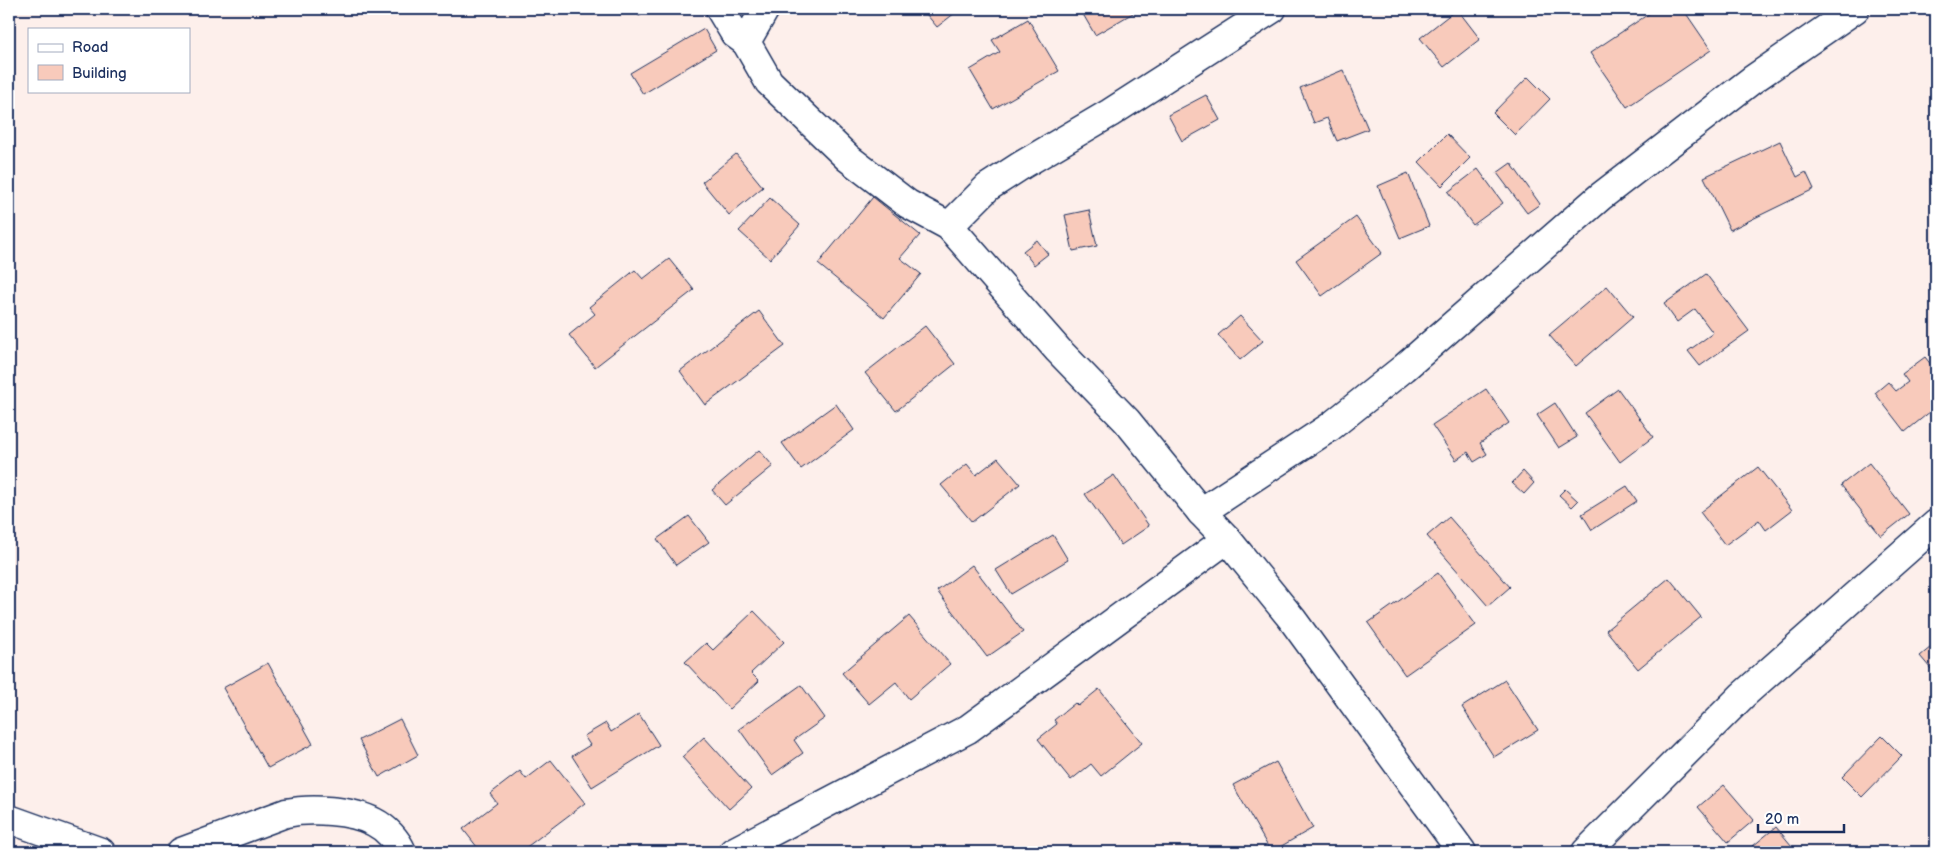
<svg xmlns="http://www.w3.org/2000/svg" width="1945" height="861" font-family="'Balsamiq Sans',sans-serif">
<style>
.building{fill:#f8cabb;stroke:#1b2f5e}
.lines{fill:none;stroke-linecap:round;stroke-linejoin:round}
.street-casing{stroke:#1b2f5e;stroke-width:31}
.street{stroke:#fff;stroke-width:28}
</style>
<rect width="100%" height="100%" fill="#fdefeb"/>
<filter id="ink" filterUnits="userSpaceOnUse"><feTurbulence type="fractalNoise" baseFrequency=".02" numOctaves="2"/><feDisplacementMap in="SourceGraphic" scale="10" xChannelSelector="R" yChannelSelector="G"/><feConvolveMatrix kernelMatrix="1 2 1 2 8 2 1 2 1" color-interpolation-filters="sRGB"/></filter>
<g filter="url(#ink)">
<g class="building">
<path d="M 634,9 L 651,9 L 639,16 Z"/>
<path d="M 922,9 L 960,9 L 937,27 Z"/>
<path d="M 1080,9 L 1140,9 L 1095,35 Z"/>
<path d="M 1457,9 L 1480,39 L 1444,67 L 1420,38 Z"/>
<path d="M 1656,9 L 1683,9 L 1711,50 L 1627,107 L 1590,53 Z"/>
<path d="M 1028,19 L 1059,71 L 993,109 L 970,70 L 1000,52 L 992,40 Z"/>
<path d="M 704,29 L 716,50 L 643,94 L 630,73 Z"/>
<path d="M 1343,70 L 1368,129 L 1337,141 L 1327,118 L 1314,123 L 1300,88 Z"/>
<path d="M 1528,77 L 1550,99 L 1515,135 L 1493,113 Z"/>
<path d="M 1206,95 L 1220,120 L 1182,141 L 1168,115 Z"/>
<path d="M 1447,134 L 1470,158 L 1442,186 L 1419,162 Z"/>
<path d="M 1780,141 L 1797,177 L 1806,172 L 1814,189 L 1730,230 L 1704,177 Z"/>
<path d="M 736,154 L 763,187 L 729,215 L 702,182 Z"/>
<path d="M 1511,163 L 1540,204 L 1527,213 L 1497,173 Z"/>
<path d="M 1478,169 L 1503,203 L 1473,225 L 1448,192 Z"/>
<path d="M 1408,173 L 1429,226 L 1400,238 L 1378,186 Z"/>
<path d="M 873,197 L 920,235 L 900,258 L 921,274 L 884,318 L 818,264 Z"/>
<path d="M 770,198 L 800,225 L 770,259 L 739,231 Z"/>
<path d="M 1089,210 L 1097,246 L 1073,251 L 1065,215 Z"/>
<path d="M 1356,217 L 1382,253 L 1322,296 L 1296,260 Z"/>
<path d="M 1037,240 L 1048,254 L 1034,265 L 1023,251 Z"/>
<path d="M 669,259 L 694,290 L 595,367 L 569,335 L 595,314 L 589,307 L 635,270 L 643,279 Z"/>
<path d="M 1706,274 L 1749,331 L 1700,366 L 1688,351 L 1713,333 L 1695,309 L 1677,322 L 1664,304 Z"/>
<path d="M 1607,286 L 1633,317 L 1576,366 L 1549,335 Z"/>
<path d="M 759,311 L 785,346 L 705,405 L 680,371 Z"/>
<path d="M 1240,316 L 1263,341 L 1240,360 L 1218,335 Z"/>
<path d="M 925,326 L 955,364 L 896,411 L 865,373 Z"/>
<path d="M 1925,357 L 1936,371 L 1936,407 L 1905,432 L 1875,393 L 1888,382 L 1896,391 L 1908,382 L 1902,374 Z"/>
<path d="M 1486,389 L 1509,423 L 1480,443 L 1487,454 L 1474,462 L 1468,452 L 1456,460 L 1432,425 Z"/>
<path d="M 1618,389 L 1653,437 L 1620,462 L 1585,413 Z"/>
<path d="M 1555,403 L 1577,437 L 1559,448 L 1537,415 Z"/>
<path d="M 836,404 L 854,430 L 801,469 L 782,443 Z"/>
<path d="M 759,450 L 773,466 L 725,505 L 712,490 Z"/>
<path d="M 998,458 L 1020,484 L 972,522 L 941,485 L 967,464 L 976,475 Z"/>
<path d="M 1869,463 L 1909,514 L 1881,536 L 1841,485 Z"/>
<path d="M 1758,467 L 1792,510 L 1766,530 L 1759,520 L 1725,545 L 1700,512 Z"/>
<path d="M 1523,471 L 1534,483 L 1524,494 L 1512,483 Z"/>
<path d="M 1114,475 L 1149,526 L 1121,545 L 1085,494 Z"/>
<path d="M 1627,486 L 1637,501 L 1592,530 L 1582,514 Z"/>
<path d="M 1565,489 L 1578,501 L 1572,507 L 1559,495 Z"/>
<path d="M 689,516 L 709,542 L 676,565 L 657,539 Z"/>
<path d="M 1449,517 L 1510,587 L 1488,606 L 1427,536 Z"/>
<path d="M 1053,535 L 1068,560 L 1011,594 L 996,570 Z"/>
<path d="M 972,565 L 1023,632 L 987,657 L 937,591 Z"/>
<path d="M 1438,573 L 1476,625 L 1405,675 L 1368,623 Z"/>
<path d="M 1669,578 L 1701,617 L 1638,669 L 1606,630 Z"/>
<path d="M 754,611 L 784,642 L 751,673 L 759,681 L 729,709 L 685,662 L 706,643 L 713,650 Z"/>
<path d="M 909,616 L 950,664 L 909,699 L 896,682 L 869,704 L 842,673 Z"/>
<path d="M 1936,643 L 1936,675 L 1920,656 Z"/>
<path d="M 268,663 L 313,744 L 268,768 L 223,688 Z"/>
<path d="M 1505,680 L 1538,730 L 1494,757 L 1462,707 Z"/>
<path d="M 801,685 L 825,718 L 794,740 L 803,753 L 772,775 L 739,729 Z"/>
<path d="M 1099,689 L 1142,743 L 1101,776 L 1091,764 L 1071,780 L 1038,739 L 1057,724 L 1054,720 L 1075,703 L 1078,706 Z"/>
<path d="M 639,714 L 659,745 L 592,787 L 572,756 L 590,745 L 584,736 L 606,723 L 611,732 Z"/>
<path d="M 400,719 L 418,755 L 379,777 L 359,740 Z"/>
<path d="M 1882,736 L 1902,756 L 1862,797 L 1842,777 Z"/>
<path d="M 704,737 L 751,789 L 729,809 L 682,757 Z"/>
<path d="M 551,760 L 585,803 L 520,852 L 481,852 L 463,829 L 497,803 L 490,794 L 520,771 L 526,779 Z"/>
<path d="M 1276,762 L 1313,828 L 1271,852 L 1233,785 Z"/>
<path d="M 1724,785 L 1754,820 L 1728,842 L 1698,807 Z"/>
<path d="M 1776,827 L 1797,852 L 1758,852 L 1753,846 Z"/>
</g>
<g class="lines">
<g class="street-casing">
<g id="street">
<path d="M 720,9 L 735,34 L 746,42"/>
<path d="M 765,9 L 746,42 L 769,82 L 848,158 L 908,204 L 949,226 L 1058,350 L 1127,421 L 1201,512 L 1227,539 L 1292,619 L 1462,852"/>
<path d="M 949,226 L 988,187 L 1022,165 L 1110,113 L 1272,9"/>
<path d="M 1201,512 L 1330,427 L 1404,368 L 1600,197 L 1752,80 L 1855,9"/>
<path d="M 9,819 L 101,852"/>
<path d="M 181,852 L 286,813 C 310,808 352,810 374,822 C 386,828 397,840 402,852"/>
<path d="M 733,852 L 968,729 L 1227,539"/>
<path d="M 1586,852 L 1743,695 L 1936,524"/>
</g>
</g>
<use href="#street" class="street"/>
</g>
</g>
<rect width="1945" height="861" fill="none" stroke="#fff" stroke-width="30"/>
<rect x="15" y="15" width="1915" height="831" fill="none" stroke="#1b2f5e" stroke-width="2" filter="url(#ink)"/>
<rect x="28" y="28" width="162" height="65" fill="#ffffff" stroke="#a4acbf"/>
<rect x="38" y="44" width="25" height="8" fill="#ffffff" stroke="#a4acbf"/>
<text x="72" y="52" font-size="15" fill="#1b2f5e">Road</text>
<rect x="38" y="65" width="25" height="15" fill="#f8cabb" stroke="#a4acbf"/>
<text x="72" y="78" font-size="15" fill="#1b2f5e">Building</text>
<path d="M1758 824v8h86v-8" fill="none" stroke="#1b2f5e" stroke-width="2.5"/>
<text x="1765" y="824" font-size="15" fill="#1b2f5e" stroke="#ffffff" stroke-width="4" paint-order="stroke">20 m</text>
</svg>
